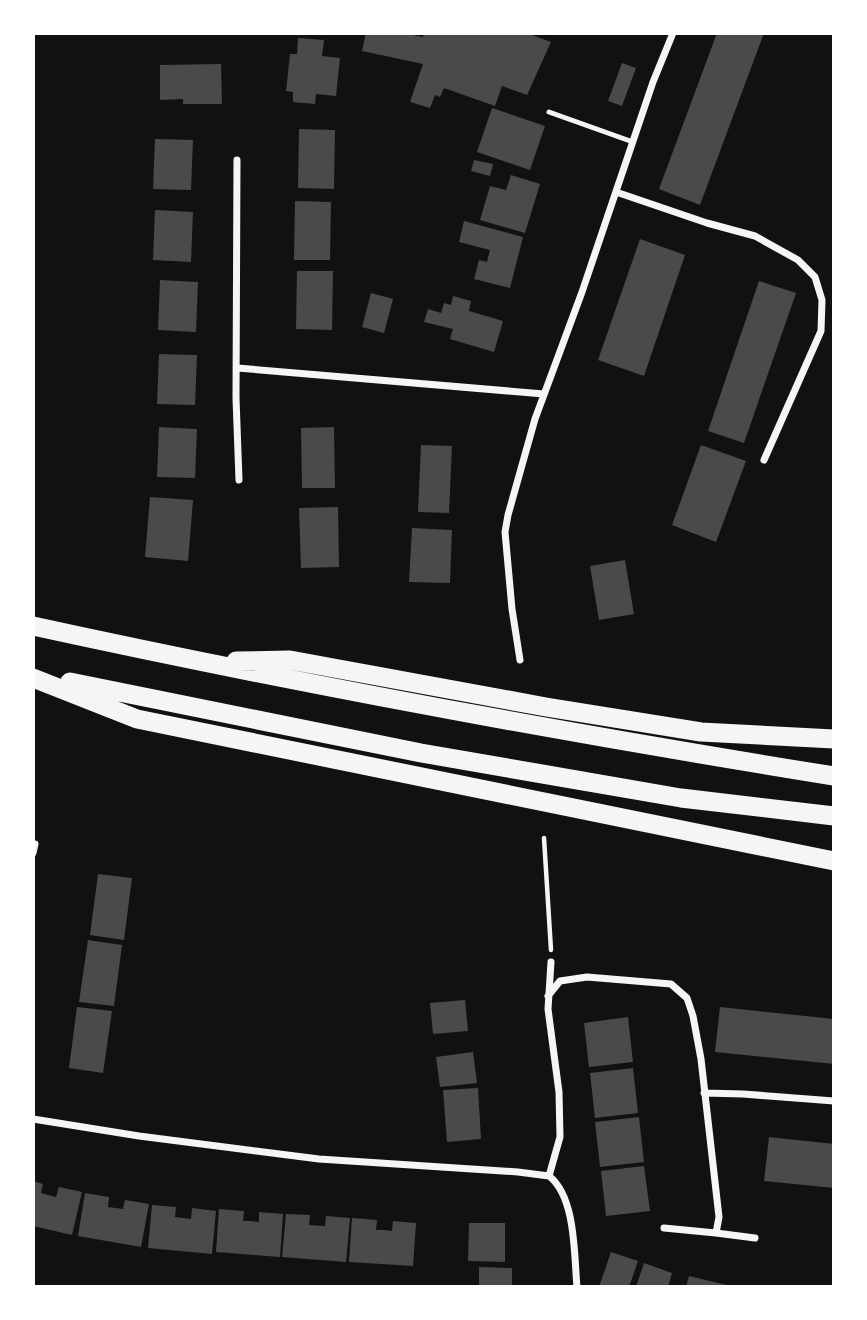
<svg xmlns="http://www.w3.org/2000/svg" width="867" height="1320" viewBox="0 0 867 1320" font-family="'Alegreya Sans',sans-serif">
<rect width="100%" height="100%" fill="#111"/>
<path fill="#4a4a4a" d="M366,33H402L423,37L424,33H526L551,42L527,95L502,86L495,106L444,88L440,97L435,95L430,108L410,102L423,64L362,51Z
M717,33H764L700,205L659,189Z
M298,38L324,40L322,56L340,58L336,96L316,94L315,104L293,102V92L286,91L290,54H297Z
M622,63L636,68L622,106L608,101Z
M221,64L222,104H183V99L160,100V65Z
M492,108L545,126L530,170L477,152Z
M299,129L335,130L334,189L298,188Z
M155,139L193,140L191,190L153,189Z
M474,160L493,164L490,176L471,171Z
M511,175L540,184L525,233L480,220L490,186L506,190Z
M295,201L331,202L330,260H294Z
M155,210L193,212L191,262L153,260Z
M464,221L523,237L510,288L474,279L479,260L487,262L490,250L459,242Z
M640,239L685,255L644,376L598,360Z
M297,271H333L332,330L296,329Z
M160,280L198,282L196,332L158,330Z
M759,281L796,293L744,443L708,431Z
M371,293L393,299L384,333L362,327Z
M453,296L471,301L469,311L503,321L494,352L450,339L453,329L424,322L428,309L441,313L444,303L451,305Z
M159,354L197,355L195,405L157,404Z
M159,427L197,429L195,478L157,477Z
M334,427L335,488H302L301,428Z
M421,445L452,446L449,513L418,512Z
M701,445L746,461L716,542L672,525Z
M150,497L193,500L188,561L145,557Z
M338,507L339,567L301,568L299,508Z
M412,528L452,530L450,583L409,582Z
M625,560L634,614L599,620L590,566Z
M98,874L132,878L124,940L90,935Z
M88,940L122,945L114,1006L79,1002Z
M465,1000L468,1031L433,1034L430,1003Z
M77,1007L112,1011L103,1073L69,1068Z
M720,1007L834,1019V1064L715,1052Z
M628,1017L633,1062L589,1067L584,1023Z
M473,1052L477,1083L440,1087L436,1057Z
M633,1068L638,1113L595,1118L590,1073Z
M478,1088L481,1139L447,1142L443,1090Z
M639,1117L644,1162L600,1167L595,1122Z
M769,1137L834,1144V1188L764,1181Z
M644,1166L650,1211L606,1216L601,1171Z
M33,1181L43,1184L41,1193L56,1197L59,1187L82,1192L72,1235L33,1226Z
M85,1193L109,1197L108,1207L123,1209L125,1200L149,1204L141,1247L78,1236Z
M152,1205L176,1207L175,1217L191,1219L192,1208L216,1211L212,1254L148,1248Z
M219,1209L244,1211L243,1221H251L259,1222V1212L283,1214L280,1257L216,1252Z
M286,1214L310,1215L309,1225L325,1226L326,1216L350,1218L346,1262L282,1257Z
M352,1218L377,1220L376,1230H384L392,1231L393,1221L416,1223L413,1266L349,1262Z
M469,1223H505V1262L468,1261Z
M611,1252L638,1261L629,1287H599Z
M644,1263L672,1273L668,1287H636Z
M479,1267L512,1268V1287H479Z
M689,1276L731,1286V1287H686Z"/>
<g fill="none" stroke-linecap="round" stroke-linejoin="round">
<path stroke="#f5f5f5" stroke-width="4.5" d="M544,838L551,950"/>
<path stroke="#f5f5f5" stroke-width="5" d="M549,112L633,142"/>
<path stroke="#f5f5f5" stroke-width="7" d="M237,160L236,398L239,480
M616,192L707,223L755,236L798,260L815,277L822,300L821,331L764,460
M237,368L544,394
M520,660L512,609L505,532L508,515L535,419L582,292L653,82L673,33
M33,853L35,844
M551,962L548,1009L559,1092L560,1137L549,1176C576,1197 574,1255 577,1287
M548,996L560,981L587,977L671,984L687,998L693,1016L701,1059L719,1217L716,1233L664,1228
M704,1093L743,1094L834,1101
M33,1119L139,1136L319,1159L518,1172L549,1176
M716,1233L755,1238"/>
<path stroke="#f5f5f5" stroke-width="19" d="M33,626C299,684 566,733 834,776
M236,661L290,660L546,707L701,732L834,739
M33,678L137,719L834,861
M70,682L421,753L681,798L834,816"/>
</g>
<rect width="867" height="1320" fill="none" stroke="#ffffff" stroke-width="70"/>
</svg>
